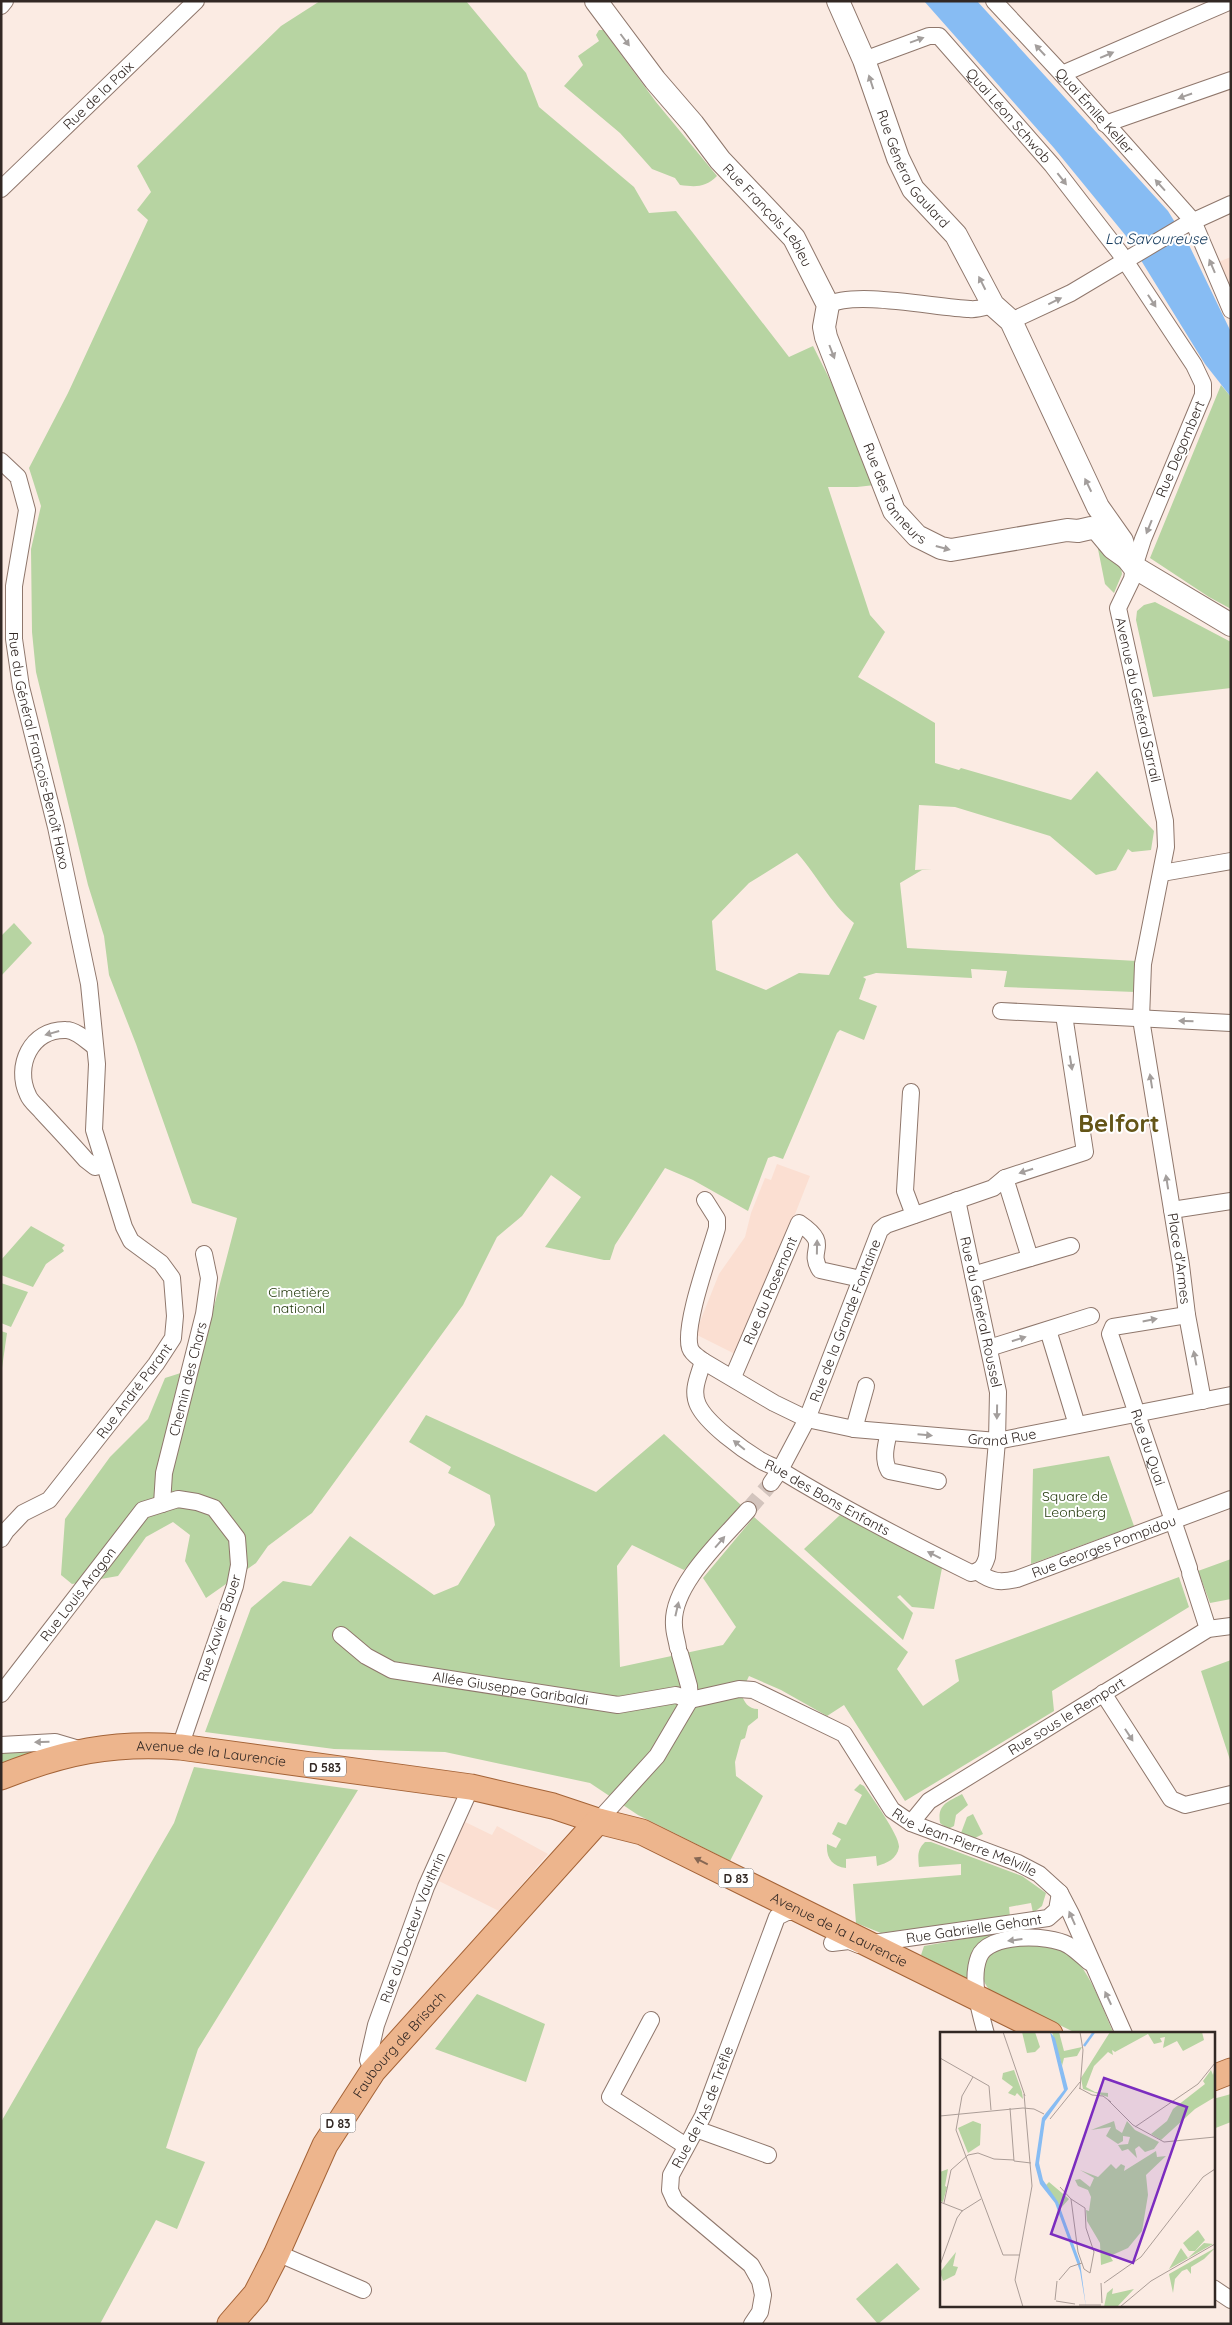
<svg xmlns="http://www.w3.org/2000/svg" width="1232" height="2325" viewBox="0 0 1232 2325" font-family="Quicksand,sans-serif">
<rect width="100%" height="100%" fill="#fbebe3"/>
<path fill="#fbdfd2" d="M1231,257V292L1218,262Z
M777,1164L810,1176L764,1293L737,1355L695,1334L719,1274L745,1237L751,1213L765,1178L771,1180Z
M461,1820L492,1835L497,1826L548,1854L499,1911L435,1879Z"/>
<path fill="#b7d4a2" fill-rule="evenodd" d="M320,1H466L526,73L539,107L634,187L649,213L676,211L789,357L813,346L843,406L875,485L857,487H828L870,615L885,632L858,677L935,723V763L959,770L961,768L1071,800L1097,771L1154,831L1151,850L1132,852L1128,849L1116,870L1096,875L1050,836L955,807L919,805L915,870L932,869L922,870L900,883L907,948L1137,961L1135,992L1004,987L1007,971L971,969L972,978L876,973L863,977L866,979L859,999L877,1006L864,1040L840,1030L837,1033L783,1159L774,1156L768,1158L748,1211L693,1180L665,1168L615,1245L610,1260H604L545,1247L581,1197L551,1175L522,1216L497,1237L463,1305L312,1513L268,1546L256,1563L206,1598L185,1561L190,1535L173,1522L146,1537L118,1576L72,1584L61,1575L65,1519L110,1457L148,1419L165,1378L187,1371L205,1341L237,1218L192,1203L136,1044L109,975L104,936L88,885L36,672L32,632L31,549L41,506L29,468L68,393L148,220L137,210L151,192L137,166L281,26ZM797,853C818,876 829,902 854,923L829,975L799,973L766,990L716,970L712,921L749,883Z
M599,30H603L656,102L717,176C705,188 695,187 680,185L675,178L652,169L620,133L564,86L583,65L578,56L599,41L596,35Z
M1221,385L1231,397V609L1209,597L1150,558Z
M1095,534L1121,567L1122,574L1114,593L1105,584Z
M1155,602L1231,642V688L1153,697L1136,620L1137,611L1144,605Z
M14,923L32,943L1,976V936Z
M31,1226L65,1245L62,1248L64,1251L46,1264L33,1287L1,1275V1260Z
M1,1283L28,1292L11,1327L1,1323Z
M1,1331L7,1333L1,1375Z
M426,1415L596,1492L664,1434L741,1505L684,1570L632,1545L617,1566L620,1667L723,1645L736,1627L703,1578L754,1517L908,1652L897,1669L923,1706L959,1681L955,1660L1179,1577L1189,1607L1052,1691L1054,1711L905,1801L844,1705L827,1716L781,1690L749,1676L741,1693C744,1702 748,1709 758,1709V1718L748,1726L745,1738L741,1740L735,1762L736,1776L763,1796L730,1861L638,1815L590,1783L445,1752L334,1749L205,1732L251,1608L283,1581L311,1586L350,1536L434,1595L458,1585L495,1525L490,1495L448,1473L451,1467L409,1442Z
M1109,1456L1134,1526L1031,1564L1033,1469Z
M840,1515L942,1568L934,1609L912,1607L900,1595L897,1597L913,1613L903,1640L804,1549Z
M1231,1559V1599L1210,1603L1198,1571Z
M1231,1660V1763L1201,1671Z
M1,1750H40L1,1765Z
M194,1767L358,1790L198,2049L166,2148L205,2162L177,2229L156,2220L100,2324H1V2122L174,1823Z
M860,1784L864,1786C871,1796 900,1836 899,1847C897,1859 887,1863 877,1866L876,1856L846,1859V1868C832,1866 826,1858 827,1844L836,1848L841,1839L832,1834L838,1822L846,1825L862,1795L854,1790Z
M962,1794L968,1805L956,1815L954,1826L948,1829L940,1823C937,1804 948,1802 962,1794Z
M973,1814L983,1834L975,1838L961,1833L967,1817Z
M925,1842H931L1022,1876L1046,1893L1042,1906L1033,1913L1031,1903L1009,1907L1010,1917L881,1933L856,1923L853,1884L961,1875V1864L919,1867C918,1856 917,1850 925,1842Z
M1032,1927L1033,1932L996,1937L968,1980L921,1955L924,1946Z
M1022,1944C1032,1944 1044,1943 1054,1945C1086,1954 1101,2006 1114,2034H1078L990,1991C978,1975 982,1969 989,1951Z
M477,1994L545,2024L526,2082L435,2049Z
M1231,2094V2122L1213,2129V2099Z
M897,2263L920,2289L878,2324L856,2299Z"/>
<path fill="#87bcf3" d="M924,1H977L1168,211L1189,245L1231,332V397L1205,364L1126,236L1054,148Z"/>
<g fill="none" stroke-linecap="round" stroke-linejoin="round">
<path stroke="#d3c4bd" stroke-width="16" stroke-dasharray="16 8" stroke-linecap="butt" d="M748,1510L771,1483"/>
<g stroke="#8f776c" stroke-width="18">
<g id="street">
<path id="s1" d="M994,1L1062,74L1193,221L1231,310"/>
<path d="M1,6L5,1"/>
<path id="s2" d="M864,60L929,36H939L1052,165L1120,253L1194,365L1203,384V395L1143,539L1134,567L1132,579L1118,608L1165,821L1166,847L1143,964L1141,1019L1181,1265L1187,1315L1203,1401"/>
<path d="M1062,74L1231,1"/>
<path d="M1105,124L1231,80"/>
<path id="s3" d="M1,189L196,1"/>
<path d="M828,305C855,290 937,308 970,309C977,310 985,307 993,305"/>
<path d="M1011,321L1071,293L1185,225L1231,204"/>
<path id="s4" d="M1,461L18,477L27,510L14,586V639L21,687L56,827L89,984L97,1064L94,1130L124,1227L131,1241L161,1263L172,1278L175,1316L173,1338L156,1364L49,1500L23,1513L6,1531L1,1539"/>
<path d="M1162,873L1231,861"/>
<path d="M1001,1011L1231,1023"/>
<path d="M95,1047C87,1041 76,1030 66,1030C31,1029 14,1066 28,1095C30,1101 38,1107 42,1112C57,1128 72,1144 86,1160L95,1167L104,1165"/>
<path d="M911,1092L905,1191L914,1215"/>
<path d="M1005,1178L1030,1258"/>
<path id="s5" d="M705,1200L717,1219V1228C710,1253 683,1326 690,1348C692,1354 698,1357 703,1361L774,1403L807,1419L854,1429L997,1441L1231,1395"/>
<path d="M1172,1210L1231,1201"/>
<path d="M973,1275L1071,1246"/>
<path id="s6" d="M1187,1315L1113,1327L1110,1334L1189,1568"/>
<path d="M1048,1330L1077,1425"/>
<path d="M989,1348L1091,1316"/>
<path id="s7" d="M703,1361C699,1376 691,1390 698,1405C707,1424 742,1449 760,1460C766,1464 774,1466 780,1470C842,1508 906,1541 971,1573C981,1571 984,1567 987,1557L997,1441L998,1392L957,1200"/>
<path id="s8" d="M733,1377L799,1223C833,1246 806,1248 820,1270L861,1279"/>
<path d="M854,1429L866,1386"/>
<path d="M889,1432C886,1445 882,1459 889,1471L938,1481"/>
<path id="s9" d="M771,1483L780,1470L807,1419L880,1230L886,1225L993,1188L1005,1178L1085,1152L1064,1015"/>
<path id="s10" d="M162,1504L164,1473L204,1314L209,1278L204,1254"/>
<path id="s11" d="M978,1572C992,1582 1000,1583 1017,1579L1231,1499"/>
<path d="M1190,1573L1208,1629"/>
<path id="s12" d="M341,1635L366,1656L392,1670L618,1705L676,1695L690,1700"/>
<path d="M678,1648C677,1640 674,1633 674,1625C671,1585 723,1539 748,1510"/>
<path d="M1103,1693L1171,1799L1185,1805L1231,1794"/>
<path id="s13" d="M1,1694L143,1510L178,1499L197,1502L214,1508L237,1538L239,1565L235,1586L180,1747"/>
<path id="s14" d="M690,1700L739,1689L753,1690L844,1734L892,1810L911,1823L1018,1863L1039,1874L1060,1893L1071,1914L1124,2034"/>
<path d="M1,1745L55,1742L82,1750"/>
<path d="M598,1821L657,1756L690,1700L689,1686L680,1654"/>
<path id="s15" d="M911,1823L929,1801L1208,1629L1231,1626"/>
<path id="s16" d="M832,1943L849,1941L859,1945L1048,1918L1057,1910L1060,1893"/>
<path d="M651,2020L610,2097L686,2146"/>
<path d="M986,2034C980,2012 970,1980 979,1957C988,1933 1048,1934 1068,1945C1075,1949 1082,1956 1089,1962"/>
<path id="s17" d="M373,2071L368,2060L376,2025L426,1887L471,1787"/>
<path d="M696,2129L768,2155"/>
<path d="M277,2253L363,2290"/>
<path d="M1213,2288L1231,2300"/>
<path id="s18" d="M752,2324L760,2312L763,2295L760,2281L751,2265L675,2201L670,2190L671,2175L703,2116L777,1917L787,1912H801"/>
</g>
</g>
<g stroke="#8f776c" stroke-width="24">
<g id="secondary">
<path id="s19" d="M596,1L655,80L693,124L720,160L794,238L828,305L824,327L826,337L894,511L917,536L941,548L951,550L1067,530L1078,531L1091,528L1098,530L1113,548L1127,558"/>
<path id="s20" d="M838,1L864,60L898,158L913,189L956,235L993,305L1011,321L1098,507L1122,541L1127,558L1134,567L1231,625"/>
</g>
</g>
<g stroke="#a46337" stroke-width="27">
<g id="primary">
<path id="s21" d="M1,1777C64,1752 112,1742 180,1747L471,1787L553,1806L598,1821L642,1832L1050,2034"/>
<path d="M1213,2078L1231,2071"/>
<path id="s22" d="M230,2324L256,2294L276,2255L325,2145L373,2071L598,1821"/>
</g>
</g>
<use href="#street" stroke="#fff" stroke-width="16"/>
<use href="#secondary" stroke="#fff" stroke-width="22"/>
<use href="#primary" stroke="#edb58d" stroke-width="25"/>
</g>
<defs><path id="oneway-solid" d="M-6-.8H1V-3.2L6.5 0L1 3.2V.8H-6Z" transform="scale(1.25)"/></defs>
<g fill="#a39e9c">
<use href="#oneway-solid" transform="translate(625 40) rotate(53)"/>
<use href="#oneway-solid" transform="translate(917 40) rotate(-20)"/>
<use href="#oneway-solid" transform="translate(1040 50) rotate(-133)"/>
<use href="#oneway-solid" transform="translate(1107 55) rotate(-23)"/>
<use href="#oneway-solid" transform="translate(871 82) rotate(-108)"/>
<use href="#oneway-solid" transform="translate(1185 96) rotate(161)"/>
<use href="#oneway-solid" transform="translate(1062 179) rotate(52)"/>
<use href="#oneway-solid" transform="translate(1160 185) rotate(-132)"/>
<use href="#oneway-solid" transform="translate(1212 266) rotate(-113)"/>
<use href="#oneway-solid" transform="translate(982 283) rotate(-117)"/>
<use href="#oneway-solid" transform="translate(1055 301) rotate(-26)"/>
<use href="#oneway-solid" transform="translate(1152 301) rotate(57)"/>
<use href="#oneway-solid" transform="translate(832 352) rotate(69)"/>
<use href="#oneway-solid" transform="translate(1088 485) rotate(-116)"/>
<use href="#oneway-solid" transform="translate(1149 527) rotate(112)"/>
<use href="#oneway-solid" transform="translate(943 548) rotate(15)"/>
<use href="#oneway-solid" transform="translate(1186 1021) rotate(-178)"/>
<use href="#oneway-solid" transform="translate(52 1033) rotate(164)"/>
<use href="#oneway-solid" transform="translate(1071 1063) rotate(81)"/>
<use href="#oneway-solid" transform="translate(1151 1081) rotate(-99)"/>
<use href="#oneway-solid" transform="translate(1026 1171) rotate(162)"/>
<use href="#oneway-solid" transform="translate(1167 1182) rotate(-99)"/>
<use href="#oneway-solid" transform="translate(817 1247) rotate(-89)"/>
<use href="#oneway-solid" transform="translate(1150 1320) rotate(-11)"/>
<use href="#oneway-solid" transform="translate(1019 1339) rotate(-17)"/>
<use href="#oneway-solid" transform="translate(1195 1358) rotate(-101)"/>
<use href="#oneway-solid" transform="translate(997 1412) rotate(91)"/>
<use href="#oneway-solid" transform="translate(925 1435) rotate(5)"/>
<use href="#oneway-solid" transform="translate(739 1445) rotate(-141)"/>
<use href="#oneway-solid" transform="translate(720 1542) rotate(-49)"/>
<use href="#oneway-solid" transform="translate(934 1555) rotate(-153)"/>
<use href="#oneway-solid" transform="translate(677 1609) rotate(-77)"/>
<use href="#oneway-solid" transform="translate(1129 1735) rotate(57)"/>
<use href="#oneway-solid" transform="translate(42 1742) rotate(179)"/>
<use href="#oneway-solid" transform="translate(1072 1918) rotate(-114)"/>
<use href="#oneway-solid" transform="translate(1015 1940) rotate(173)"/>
<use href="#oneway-solid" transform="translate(1108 1998) rotate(-115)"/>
</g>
<use fill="#866753" href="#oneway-solid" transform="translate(701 1861) rotate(-154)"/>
<g text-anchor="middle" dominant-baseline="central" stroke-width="4" stroke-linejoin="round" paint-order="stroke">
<g fill="#fff" stroke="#706866" stroke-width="1">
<rect x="304" y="1757.5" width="42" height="19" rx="4"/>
<rect x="718.5" y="1868.5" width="35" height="19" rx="4"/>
<rect x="320.5" y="2113.5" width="35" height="19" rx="4"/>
</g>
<g font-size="12" font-weight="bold" fill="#322824">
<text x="325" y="1767">D 583</text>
<text x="736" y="1878">D 83</text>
<text x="338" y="2123">D 83</text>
</g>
<g font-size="14" fill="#322824" stroke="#fff">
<text stroke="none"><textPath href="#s3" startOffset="135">Rue de la Paix</textPath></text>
<text stroke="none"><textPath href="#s1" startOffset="149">Quai Émile Keller</textPath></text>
<text stroke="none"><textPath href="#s2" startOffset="185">Quai Léon Schwob</textPath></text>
<text stroke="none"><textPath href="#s20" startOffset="185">Rue Général Gaulard</textPath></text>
<text stroke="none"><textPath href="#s19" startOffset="275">Rue François Lebleu</textPath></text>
<text transform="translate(1180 449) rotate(-67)">Rue Degombert</text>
<text stroke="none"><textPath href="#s19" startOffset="589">Rue des Tanneurs</textPath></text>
<text stroke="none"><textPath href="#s2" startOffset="852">Avenue du Général Sarrail</textPath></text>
<text stroke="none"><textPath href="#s4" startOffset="302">Rue du Général François-Benoît Haxo</textPath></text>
<text stroke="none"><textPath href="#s2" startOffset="1419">Place d'Armes</textPath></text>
<text stroke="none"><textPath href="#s8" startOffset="94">Rue du Rosemont</textPath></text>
<text transform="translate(981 1312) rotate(78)">Rue du Général Roussel</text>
<text stroke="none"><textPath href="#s9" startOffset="179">Rue de la Grande Fontaine</textPath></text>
<text stroke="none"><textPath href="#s10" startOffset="128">Chemin des Chars</textPath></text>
<text transform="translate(134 1391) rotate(-53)">Rue André Parant</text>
<text stroke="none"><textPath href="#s5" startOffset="490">Grand Rue</textPath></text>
<text stroke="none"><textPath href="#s6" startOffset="202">Rue du Quai</textPath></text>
<text stroke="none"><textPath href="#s7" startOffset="206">Rue des Bons Enfants</textPath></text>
<text stroke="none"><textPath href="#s11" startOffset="134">Rue Georges Pompidou</textPath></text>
<text stroke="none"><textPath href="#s13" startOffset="126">Rue Louis Aragon</textPath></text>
<text transform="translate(219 1628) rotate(-72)">Rue Xavier Bauer</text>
<text stroke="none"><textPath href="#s12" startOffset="182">Allée Giuseppe Garibaldi</textPath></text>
<text stroke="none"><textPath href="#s15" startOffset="190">Rue sous le Rempart</textPath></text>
<text stroke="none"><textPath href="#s21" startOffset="215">Avenue de la Laurencie</textPath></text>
<text stroke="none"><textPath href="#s14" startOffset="335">Rue Jean-Pierre Melville</textPath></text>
<text stroke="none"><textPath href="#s17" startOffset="152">Rue du Docteur Vauthrin</textPath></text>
<text stroke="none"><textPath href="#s21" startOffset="874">Avenue de la Laurencie</textPath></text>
<text stroke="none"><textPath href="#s16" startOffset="144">Rue Gabrielle Gehant</textPath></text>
<text stroke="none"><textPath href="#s22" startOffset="329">Faubourg de Brisach</textPath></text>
<text stroke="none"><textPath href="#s18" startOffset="266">Rue de l'As de Trèfle</textPath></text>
</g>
<g font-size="14" fill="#233a0c" stroke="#fff">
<text x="299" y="1292">Cimetière<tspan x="299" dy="16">national</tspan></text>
<text x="1075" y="1496">Square de<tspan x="1075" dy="16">Leonberg</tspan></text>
</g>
<g font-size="15" font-style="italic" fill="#12385b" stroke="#fff">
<text x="1156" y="238">La Savoureuse</text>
</g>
<g font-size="24" font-weight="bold" fill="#645518" stroke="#fff">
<text x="1119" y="1123">Belfort</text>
</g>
</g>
<g transform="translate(940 2032)">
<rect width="275" height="275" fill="#fbebe3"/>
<path d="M82,0H95L100,15L95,20L87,21ZM112,0H119L124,19L142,15L137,24L124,26L122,34ZM170,0H262L264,8L243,19L237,9L223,16L225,5L220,6L222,10L214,12L208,2L175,20L172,18L173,23L168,20L154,34L146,55L155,60L168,61V65L143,57L141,46ZM275,33V65L255,77L221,108L211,102L227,89L233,77L265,52L263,49L271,38L273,43ZM74,38L82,60L83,67L77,61L75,64L68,61L73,55L62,47L63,41ZM33,89L41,92L40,113L28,121L18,96ZM174,89L176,97L182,101L187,89L195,98L219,110L214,117L205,120L199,114L195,117L197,126L188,117L182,119L178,113L188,112L190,105L183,104V109L178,112L166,104L171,95L151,98ZM216,119L217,125L226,124L206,143L208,163L202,199L188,216L170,224L173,229L161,233L160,211L147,189L146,178L149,179L151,165L148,158L138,154L135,148L140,147L150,155L154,146L140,138L158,145L171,132L176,137L181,132L185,134L184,139ZM8,137L5,154L7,155L3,170L0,169V140ZM109,150L129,167L120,177L106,153ZM258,198L265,208L255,219H249L243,211ZM264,211L273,212L229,237L241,216L248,226ZM275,216L264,227L251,235V242L247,237L242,239L235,247L233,261L229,242ZM16,220L13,234L18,235L15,243L3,249L0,240ZM173,256L172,262L194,257L177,275H164L167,261Z" fill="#b7d4a2"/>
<path d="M110,0L115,6L128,57L105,89L99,131L103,148L118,170L140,230L146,275L140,239L115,171L100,152L95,133L102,86L124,58Z" fill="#87bcf3"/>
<path fill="none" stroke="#87bcf3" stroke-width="2.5" d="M144,14L154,0"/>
<path fill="none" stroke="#ab9d97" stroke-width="1" d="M63,0L85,64M140,0L143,18L140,57M0,26L49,54L51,78M33,45L22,64L16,98L63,223H80M139,56L152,63L163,64L171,70M168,68L193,93L224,110L275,105M70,76L74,129L91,131M0,84L83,76L94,77L104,82M110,87L140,50M195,95L258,52L275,31M120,155L131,167L138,220L144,237L150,241M131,167L145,176L146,196L154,220L150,241M0,170L23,179M4,171L11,138L28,123L38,121L54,127L74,128M0,233L17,186L22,179L41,167M119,248L130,235L142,231M161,251L162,271M164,251L201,225L263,145L275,137M115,268L117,249M116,269L135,272M139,273H161M83,275L75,248L92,154L84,62M180,275L211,249L275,212"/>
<path fill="#7b2cbf" fill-opacity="0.15" stroke="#7b2cbf" stroke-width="2.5" d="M164,46L247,75L193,231L111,202Z"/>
<rect width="275" height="275" fill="none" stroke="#322824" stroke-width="2.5"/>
</g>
<rect width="1232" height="2325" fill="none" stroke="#322824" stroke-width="5"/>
</svg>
